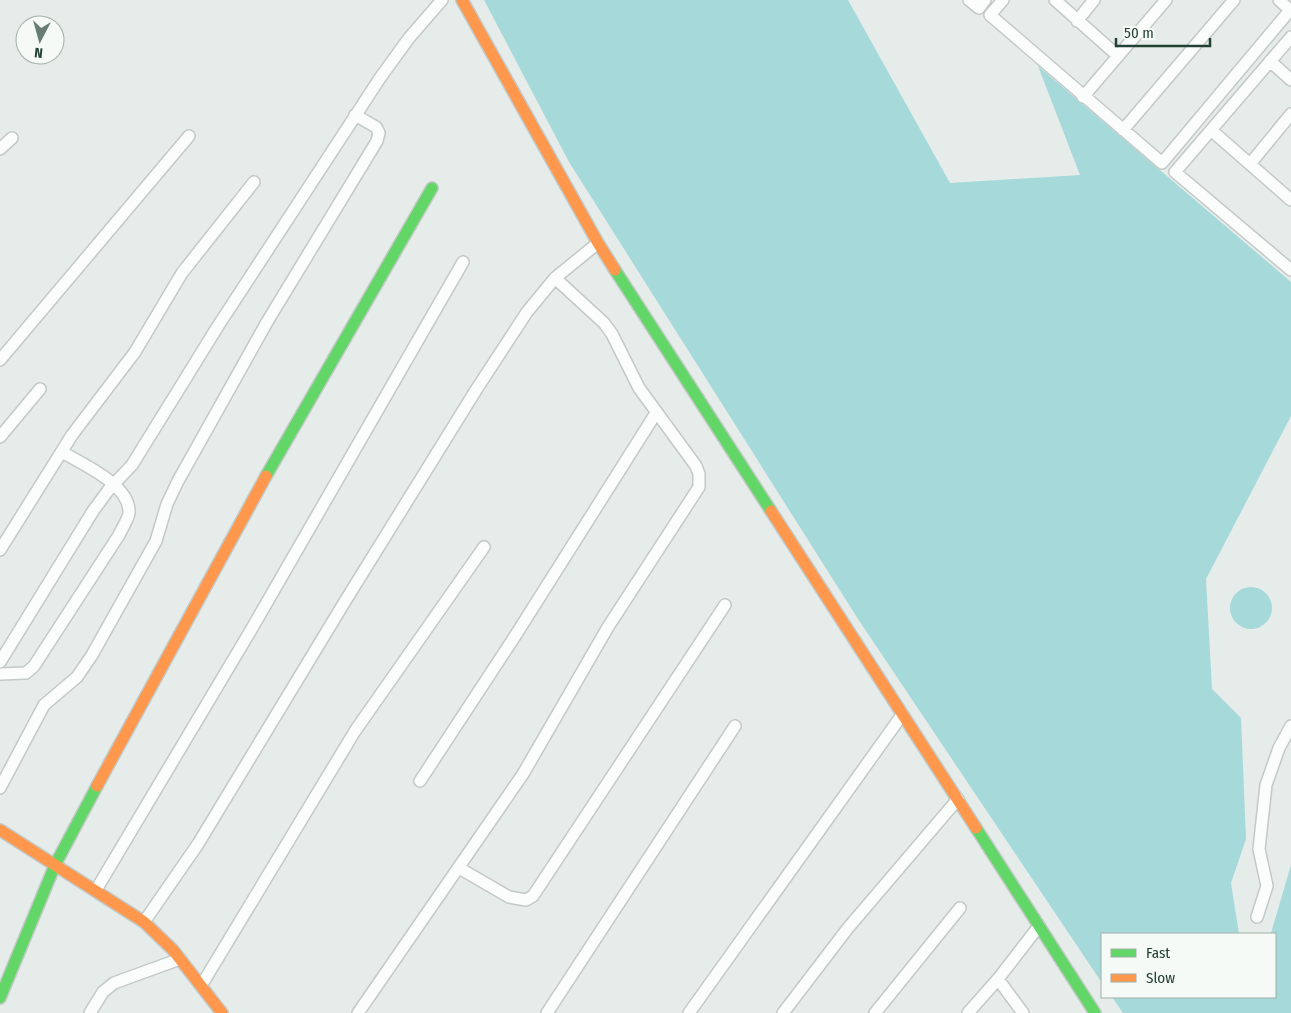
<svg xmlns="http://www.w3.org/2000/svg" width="1291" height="1013" viewBox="0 0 1291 1013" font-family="'Fira Sans Condensed',sans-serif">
<rect width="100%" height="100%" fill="#e6ece9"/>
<path fill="#a6d9da" d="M484,0H848L950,183L1080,175L1038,66L1291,282V416L1206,579L1212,689L1241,718L1246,839L1231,883L1239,934H1102V983L858,619L569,162Z
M1230 608a21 21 0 1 1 42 0a21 21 0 1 1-42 0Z
M1291,865V1013H1123L1112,997H1275V934H1254L1271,933Z"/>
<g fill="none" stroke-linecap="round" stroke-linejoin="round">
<g stroke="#c3c9c6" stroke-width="14">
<path id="street" d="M969,0L979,8L985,0
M1003,0L990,15L1162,163L1291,9
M1055,0L1118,56
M1279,0L1290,10
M1077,21L1094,0
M1291,37L1175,172L1291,270
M1270,61L1291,80
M1083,97L1166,0
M1123,130L1234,0
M1211,130L1291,200
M0,149L12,138
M1250,164L1291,114
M0,360L189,136
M0,437L40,389
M0,550L72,435L135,352L182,273L254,182
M0,662L93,511L110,488L132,465L218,326L380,78L409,38L442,0
M0,674L26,673L34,666L119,535C122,528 128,520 129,513C131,485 82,464 62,452
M420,781L517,633L656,413
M0,788L44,705L77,677L92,655L156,541L167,504L178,481L267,322L377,141L379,133L376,127L355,115
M459,868L509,897L526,900L533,896L725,605
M96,890L251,630L463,262
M1257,917L1267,886L1259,849L1266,785L1279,748L1291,726
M144,922L198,844L344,603L476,390L527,312L555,278L598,243
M998,979L1023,1013
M201,986L355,731L484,547
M90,1013L103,992L114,983L180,959
M358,1013L523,774L608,627L699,487V474L696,466L639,388L612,334L604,323L555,278
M547,1013L735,726
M689,1013L902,715
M783,1013L848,928L958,799
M875,1013L960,908
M968,1013L998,979L1039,926"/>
</g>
<g stroke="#c2c9c6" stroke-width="14">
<path id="fast" d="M615,270L771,511
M266,476L432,188
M976,828L1095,1013
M0,998L55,865L97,786"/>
</g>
<g stroke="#c2c9c6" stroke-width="14">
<path id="slow" d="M462,0L598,243L615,270
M771,511L976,828
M97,786L266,476
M0,830L144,922L173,950L222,1013"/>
</g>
<use href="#street" stroke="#fbfcfc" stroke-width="11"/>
<use href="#fast" stroke="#63d668" stroke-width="11"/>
<use href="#slow" stroke="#ff974d" stroke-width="11"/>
</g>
<rect x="1101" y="933" width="175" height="65" fill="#f5faf7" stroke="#a1b0a9"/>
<rect x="1111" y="949" width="25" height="8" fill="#63d668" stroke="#a1b0a9"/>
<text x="1146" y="958" font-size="15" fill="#234034">Fast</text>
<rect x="1111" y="974" width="25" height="8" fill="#ff974d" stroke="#a1b0a9"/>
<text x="1146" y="983" font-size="15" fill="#234034">Slow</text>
<g transform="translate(40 40) rotate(186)"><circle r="24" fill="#f5faf7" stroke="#a1b0a9"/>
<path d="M0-4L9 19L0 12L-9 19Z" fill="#677c73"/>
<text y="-8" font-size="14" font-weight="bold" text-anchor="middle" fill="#234034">N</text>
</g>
<path d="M1116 38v8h94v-8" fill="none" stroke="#234034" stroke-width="2.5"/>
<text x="1124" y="38" font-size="15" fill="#234034" stroke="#f5faf7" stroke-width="4" paint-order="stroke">50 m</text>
</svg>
